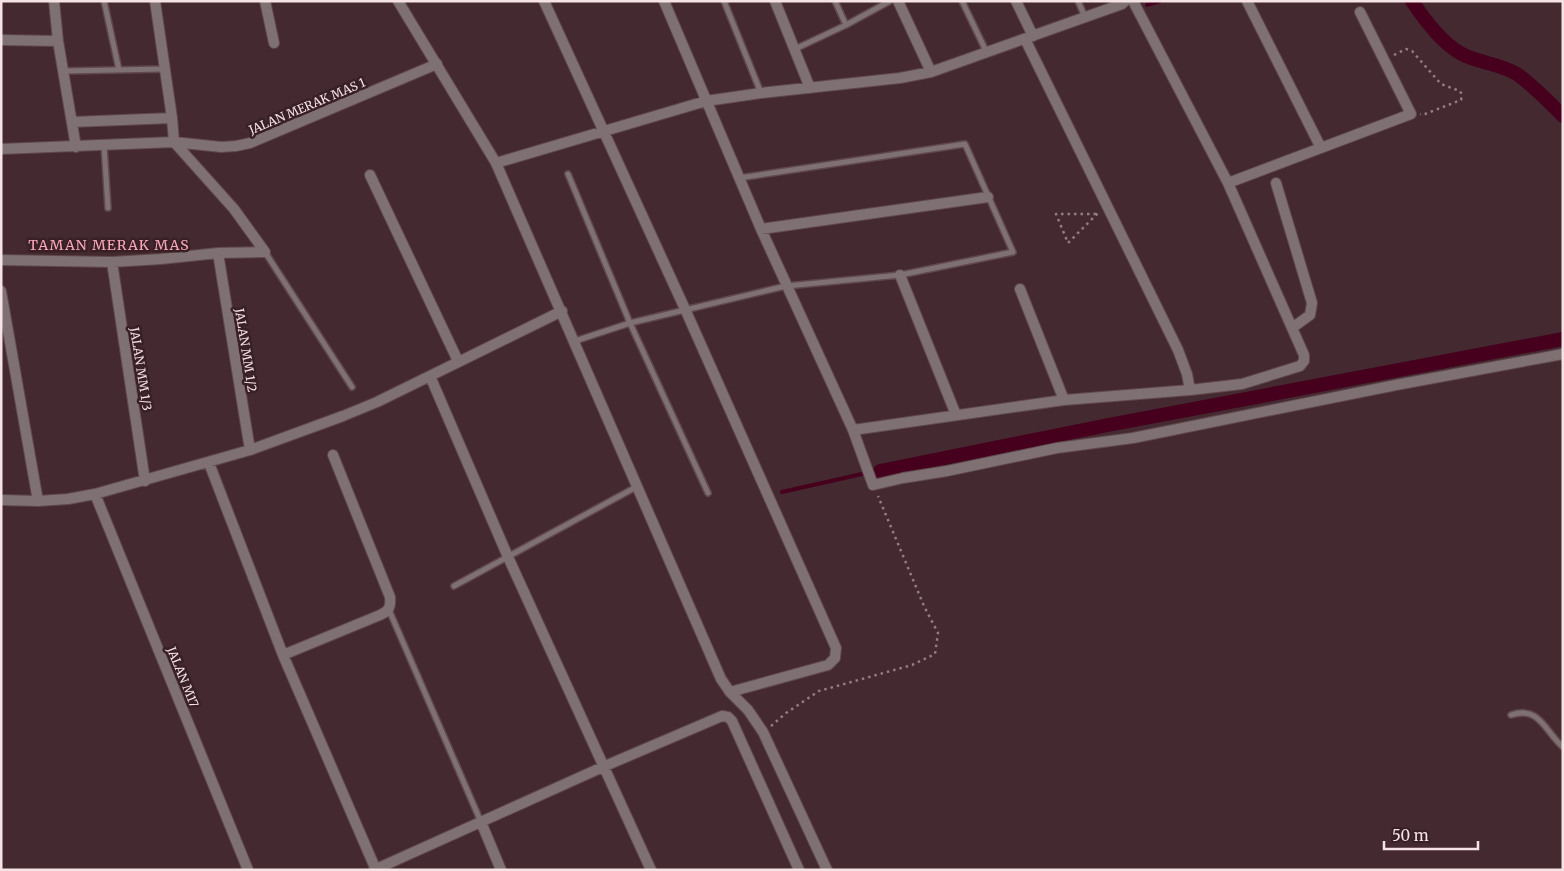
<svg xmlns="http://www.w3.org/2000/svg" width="1564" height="871" viewBox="0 0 1564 871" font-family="Merriweather,serif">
<rect width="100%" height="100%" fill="#442a30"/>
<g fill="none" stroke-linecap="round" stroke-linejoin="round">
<path stroke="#46001d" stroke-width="4" d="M1147,5L1160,1
M782,492L862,474"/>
<path stroke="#46001d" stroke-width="14" d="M1412,1C1424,19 1445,47 1466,56C1482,63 1500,64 1517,74C1534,86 1548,101 1563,116
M880,471L1108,425L1563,339"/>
<g stroke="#60484d" stroke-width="8">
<path id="service" d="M104,1L119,70
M724,1L761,93
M835,1L846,25
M962,1L987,53
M1078,1L1085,17
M795,49L846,25L890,1
M63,71L164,69
M104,145L108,208
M568,174L630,323L708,493
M265,252L352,387
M575,341L630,323L786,286L900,275L1013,252L965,144L739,178
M454,586L638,486
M389,610L481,822
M1511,715C1540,705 1545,732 1563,747"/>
</g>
<g stroke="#60484d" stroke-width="12">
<path id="minor" d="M54,1L58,41L76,147
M155,1L172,118L174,142L234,209L265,252
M265,1L274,43
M544,1L685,309L836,648L835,658L828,665L730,692
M664,1L761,229L853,430L873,485L903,478L947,471L1057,448L1133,438L1396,385L1563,354
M775,1L810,88
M898,1L931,72
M1016,1L1033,36
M1133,1L1228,183L1304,355V361L1300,366L1242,384L1190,390
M1247,1L1321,148
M1025,39L1178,350L1187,374L1190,390L1064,400
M1,40L58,41
M72,122L172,118
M1,149L174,142L221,147L236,146L250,143L437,64
M496,163L706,101L761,93L900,78L931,72L1122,4L1125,1
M370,175L458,361
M1228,183L1411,114L1360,12
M1276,183L1312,303L1310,315L1292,328
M761,229L988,197
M218,253L250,450
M1,260L112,262L161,259L218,253L265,252
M112,262L145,481
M900,275L956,415
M1,291L38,501
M430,376L508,557L651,870
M853,430L1064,400L1020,289
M209,463L283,655L380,615C389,611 391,607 390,597L333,455
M95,494L248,870
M1,500L38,501L68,499L95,494L250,450L343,416L377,402L562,311
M283,655L376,870
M481,822L501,870
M374,870L605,766L722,716L728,717L732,721L799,870"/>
</g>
<g stroke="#60484d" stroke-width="12">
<path id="tertiary" d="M398,1L496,163L721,679L730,692L748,710L763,732L827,870"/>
</g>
<path stroke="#947d82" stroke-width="2.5" stroke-dasharray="2.5 4" stroke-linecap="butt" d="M1394,55L1406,49L1412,51L1441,84L1460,91L1462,95L1461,100L1425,114H1420
M1096,214H1056L1068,243L1098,213
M771,726L786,713L819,691L912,665L935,654L938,633L924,606L878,496"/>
<use href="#service" stroke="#7e7073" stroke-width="5"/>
<use href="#minor" stroke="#7e7073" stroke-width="10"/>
<use href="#tertiary" stroke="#7e7073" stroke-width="10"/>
</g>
<g text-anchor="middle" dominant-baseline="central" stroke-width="5" stroke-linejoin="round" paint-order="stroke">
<g font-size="12" fill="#f5e3e6" stroke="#392027">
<text transform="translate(307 106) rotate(-23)">JALAN MERAK MAS 1</text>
<text transform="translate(246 350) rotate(81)">JALAN MM 1/2</text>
<text transform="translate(141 369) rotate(81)">JALAN MM 1/3</text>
<text transform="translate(183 677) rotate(68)">JALAN M17</text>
</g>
<g font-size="14" letter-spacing="1" fill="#faa7ba" stroke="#392027">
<text x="109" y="245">TAMAN MERAK MAS</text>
</g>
</g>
<rect width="1564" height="871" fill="none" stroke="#f5e3e6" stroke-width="5"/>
<path d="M1384 841v8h94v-8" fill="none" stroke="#f5e3e6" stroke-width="2.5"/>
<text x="1392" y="841" font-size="15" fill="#f5e3e6" stroke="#392027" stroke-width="4" paint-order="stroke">50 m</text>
</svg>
